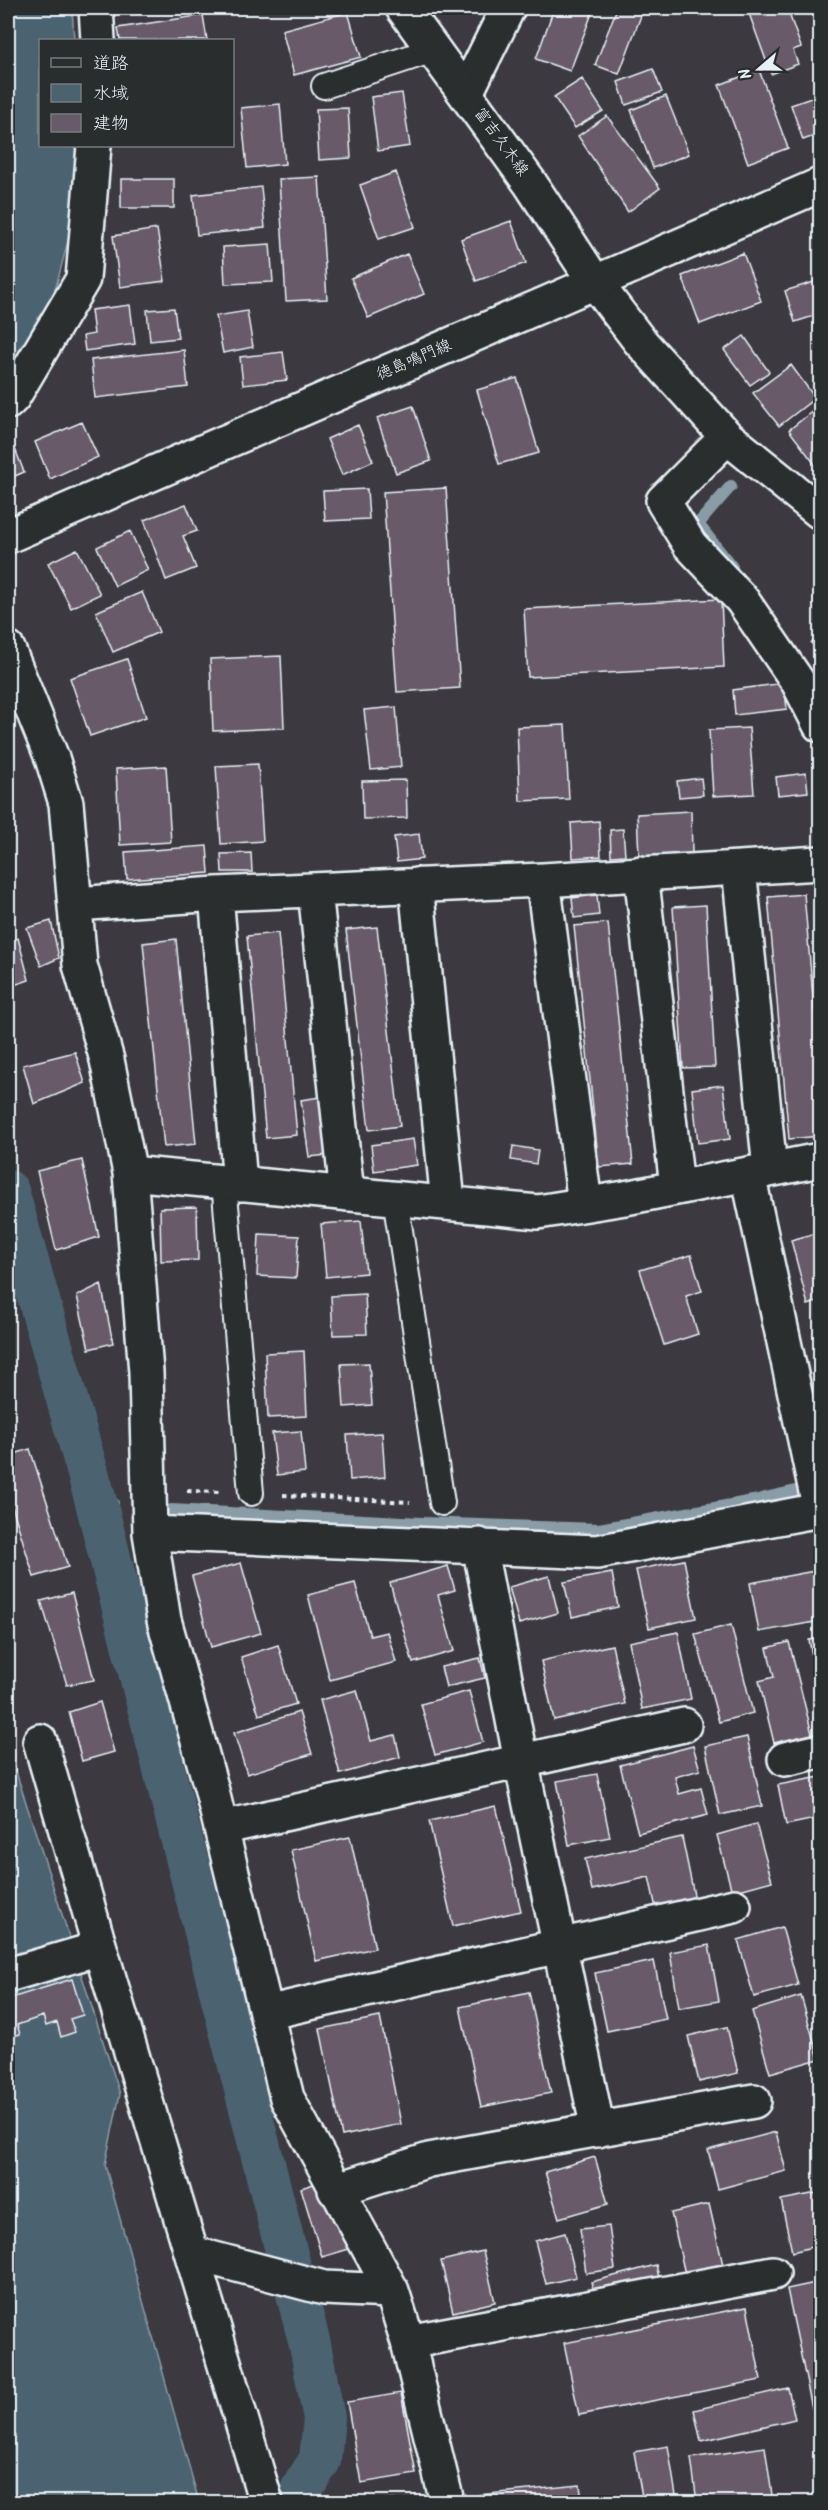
<svg xmlns="http://www.w3.org/2000/svg" width="828" height="2510" viewBox="0 0 828 2510" font-family="Kalam,'Klee One',sans-serif">
<rect width="100%" height="100%" fill="#3c3a40"/>
<filter id="ink" filterUnits="userSpaceOnUse"><feTurbulence type="fractalNoise" baseFrequency=".0167" numOctaves="2"/><feDisplacementMap in="SourceGraphic" scale="12" xChannelSelector="R" yChannelSelector="G"/><feConvolveMatrix kernelMatrix="1 2 1 2 8 2 1 2 1" color-interpolation-filters="sRGB"/></filter>
<g filter="url(#ink)">
<path fill="#4b636f" stroke="#8a9ca6" stroke-width="1.5" d="M8,8H72L74,40H40V146H76L73,222L47,321L8,372Z
M8,1747L120,2094L105,2165L199,2502H8Z"/>
<g fill="none" stroke-linecap="round" stroke-linejoin="round">
<path stroke="#8a9ca6" stroke-width="12" d="M731,486L698,524L732,567
M95,1498L113,1503
M171,1510L422,1523L599,1529L753,1501L813,1487"/>
<path stroke="#4b636f" stroke-width="42" d="M8,1191L95,1498L310,2345L324,2418L320,2460L302,2488"/>
</g>
<path fill="#675a69" stroke="#e8f1f8" stroke-width="1.5" d="M554,8H594L570,71L536,59Z
M617,8H627L642,13L619,74L595,65Z
M747,8H787L801,47L793,50L798,64L771,74Z
M348,12L361,57L294,75L282,30Z
M203,15L207,40H120L118,28Z
M653,69L662,92L626,105L618,82Z
M759,70L788,148L748,163L719,85Z
M582,79L603,111L575,128L554,97Z
M402,93L410,146L378,151L371,97Z
M666,96L689,154L653,168L631,110Z
M817,96L820,108V134L803,140L791,105Z
M280,104L285,164L247,168L241,108Z
M348,108L351,158L319,160L316,109Z
M607,116L660,188L628,212L578,136Z
M396,172L415,227L379,239L360,185Z
M319,177L327,299L286,301L279,179Z
M121,179H174V208H121Z
M261,187L265,228L197,235L193,195Z
M511,221L526,263L476,281L461,239Z
M157,229L165,281L120,287L113,236Z
M270,244L273,282L225,284L223,247Z
M743,253L761,301L700,324L682,276Z
M407,254L424,294L368,318L351,278Z
M820,280V314L795,322L785,291Z
M130,305L135,344L85,351L83,336L94,334L91,310Z
M174,308L178,338L150,341L147,310Z
M247,311L253,347L223,353L216,316Z
M744,336L769,372L750,385L724,350Z
M184,350L188,387L95,398L91,360Z
M283,352L287,380L243,385L240,357Z
M791,365L815,398L779,426L753,393Z
M517,378L539,453L499,464L477,390Z
M413,406L431,461L396,473L377,418Z
M814,410L820,418V471L789,430Z
M82,422L98,457L50,479L35,442Z
M358,425L373,461L342,475L327,439Z
M12,441L24,472L8,479V443Z
M446,488L460,688L397,692L383,492Z
M367,489L369,519L325,521L323,491Z
M186,504L197,531L183,536L196,568L166,580L144,520Z
M130,531L148,570L115,586L97,547Z
M77,549L100,594L71,608L48,563Z
M142,592L159,632L113,652L96,612Z
M721,599L724,667L528,677L524,609Z
M820,632V652L811,643Z
M281,656L284,728L213,731L210,659Z
M127,659L146,717L90,736L70,678Z
M784,683L787,709L735,715L733,690Z
M396,707L401,767L371,770L364,710Z
M565,725L569,799L520,801L517,727Z
M749,728L754,794L713,796L709,730Z
M258,764L263,841L221,844L216,766Z
M166,766L171,842L120,845L116,769Z
M806,773L808,792L778,795L776,777Z
M701,778L703,795L679,797L677,781Z
M406,780L407,818L363,819L362,781Z
M691,811L692,854L639,856L637,814Z
M599,821L601,856L573,858L571,823Z
M623,829L625,855L611,856L610,830Z
M419,834L422,859L397,862L394,837Z
M207,846L209,873L127,879L125,852Z
M251,853L252,872H222L221,854Z
M804,894L820,1076V1136L789,1139L768,897Z
M597,895L599,915L574,918L572,898Z
M706,905L715,1067L683,1068L673,907Z
M51,921L59,958L41,966L27,928Z
M608,923L633,1164L599,1167L574,926Z
M377,927L400,1126L369,1130L346,930Z
M278,933L297,1135L266,1138L247,936Z
M18,938L29,980L8,987V942Z
M176,939L196,1144L164,1147L143,943Z
M75,1052L85,1083L34,1104L23,1065Z
M723,1085L730,1139L698,1143L692,1089Z
M320,1097L328,1155L309,1157L301,1100Z
M413,1139L417,1165L374,1171L371,1145Z
M513,1146L538,1150L536,1164L511,1160Z
M82,1160L99,1237L56,1250L37,1171Z
M197,1207L198,1260L161,1261L160,1208Z
M361,1221L366,1273L326,1277L321,1224Z
M820,1232V1301L808,1305L791,1240Z
M259,1234L299,1236L296,1278L257,1276Z
M691,1255L702,1291L686,1296L698,1334L664,1345L640,1270Z
M101,1284L113,1343L89,1349L77,1296Z
M365,1294L367,1334L333,1335L331,1296Z
M304,1351L307,1416L268,1418L265,1353Z
M369,1363L372,1405L344,1407L341,1364Z
M301,1431L305,1472L277,1475L272,1433Z
M382,1433L385,1477L350,1480L347,1435Z
M30,1449L68,1567L34,1577L11,1503L8,1504V1456Z
M684,1560L696,1618L649,1628L636,1570Z
M241,1563L261,1633L211,1647L192,1576Z
M448,1566L455,1590L438,1595L454,1651L413,1663L390,1583Z
M820,1570V1621L759,1632L750,1583Z
M612,1573L618,1607L572,1617L564,1582Z
M549,1576L558,1613L519,1624L509,1587Z
M355,1583L370,1636L387,1632L396,1662L330,1680L308,1595Z
M72,1593L94,1680L67,1685L41,1601Z
M731,1625L753,1713L719,1722L695,1634Z
M678,1632L691,1699L642,1709L629,1642Z
M820,1638V1696L809,1640Z
M789,1642L812,1734L774,1743L759,1681L774,1677L767,1648Z
M278,1645L296,1704L259,1715L241,1657Z
M612,1645L625,1704L554,1720L541,1661Z
M480,1658L485,1678L446,1687L441,1667Z
M357,1690L371,1741L395,1735L400,1757L340,1774L320,1700Z
M469,1691L483,1742L435,1755L421,1704Z
M100,1702L114,1752L82,1761L69,1712Z
M299,1712L312,1754L247,1774L234,1733Z
M747,1737L762,1806L720,1815L705,1746Z
M693,1746L700,1770L675,1777L679,1794L701,1788L708,1815L638,1833L620,1765Z
M597,1774L610,1837L569,1845L557,1781Z
M820,1777V1818L786,1825L778,1785Z
M496,1806L521,1911L453,1926L429,1821Z
M756,1824L772,1881L732,1892L717,1835Z
M820,1834V1858L814,1835Z
M350,1837L375,1948L316,1961L291,1850Z
M682,1837L695,1900L656,1908L649,1877L592,1890L585,1859Z
M782,1927L798,1985L754,1997L738,1940Z
M709,1945L719,2001L679,2008L670,1952Z
M654,1961L666,2019L607,2031L595,1973Z
M72,1979L83,2015L70,2019L75,2032L61,2037L57,2022L46,2026L43,2016L17,2025L20,2034L8,2038V1999Z
M529,1992L551,2093L481,2107L460,2007Z
M801,1996L819,2059L770,2073L752,2011Z
M380,2017L401,2124L342,2136L320,2029Z
M727,2027L738,2073L699,2082L688,2036Z
M776,2132L786,2171L718,2189L708,2150Z
M595,2157L608,2204L559,2218L545,2172Z
M320,2182L330,2213L338,2211L349,2249L322,2257L301,2188Z
M817,2193L820,2210V2245L792,2252L781,2200Z
M709,2204L723,2265L685,2274L671,2213Z
M609,2226L615,2269L586,2273L580,2229Z
M565,2233L576,2277L546,2284L535,2241Z
M483,2251L495,2302L453,2312L441,2261Z
M656,2265L660,2281L596,2297L591,2282Z
M820,2282V2406L812,2408L787,2289Z
M747,2307L761,2380L579,2415L564,2343Z
M788,2388L795,2419L701,2441L694,2410Z
M401,2393L416,2474L361,2483L347,2402Z
M668,2446L677,2502H643L634,2452Z
M765,2447L773,2502H697L691,2458Z
M580,2485L582,2502H479V2495Z
M394,2500V2502H363Z"/>
<g fill="none" stroke-linecap="round" stroke-linejoin="round">
<g stroke="#e8f1f8" stroke-width="28">
<path id="lane" d="M324,86L433,50
M224,1182L251,1493
M395,1198L442,1503"/>
</g>
<g stroke="#e8f1f8" stroke-width="38">
<path id="street" d="M96,8L98,40
M466,93L508,8
M594,281L639,340L727,437L820,512
M8,402L13,397L83,279L94,146
M727,437L663,501L690,545L742,600L798,682L820,725
M8,649L52,758L66,803L80,965L107,1060L130,1173L146,1372L150,1533L164,1620L211,1787L287,2098L392,2291L408,2342L447,2502
M739,868L770,1169
M641,873L677,1187
M543,880L585,1204
M416,885L448,1203
M315,890L347,1194
M216,894L240,1184
M76,904L216,894L543,880L820,863
M130,1173L538,1212L625,1198L820,1160
M748,1174L820,1510
M150,1533L597,1552L820,1510
M479,1545L521,1761L598,2130
M40,1741L100,1948
M785,1759L820,1751
M221,1828L684,1725
M8,1975L100,1948L266,2502
M266,2013L734,1906
M335,2190L429,2160L754,2101
M192,2253L324,2288L392,2291
M408,2342L773,2273"/>
</g>
<g stroke="#e8f1f8" stroke-width="38">
<path id="secondary" d="M403,8L530,183L594,281"/>
</g>
<g stroke="#e8f1f8" stroke-width="38">
<path id="primary" d="M8,536L820,185"/>
</g>
<path stroke="#e8f1f8" stroke-width="4" stroke-dasharray="4.5 4.5" stroke-linecap="butt" d="M187,1491L219,1492
M283,1495L410,1502"/>
<use href="#lane" stroke="#2a2d2e" stroke-width="24"/>
<use href="#street" stroke="#2a2d2e" stroke-width="33"/>
<use href="#secondary" stroke="#2a2d2e" stroke-width="33"/>
<use href="#primary" stroke="#2a2d2e" stroke-width="33"/>
</g>
</g>
<g text-anchor="middle" dominant-baseline="central" stroke-width="6" stroke-linejoin="round" paint-order="stroke">
<g font-size="16" fill="#e8f1f8" stroke="#2a2d2e">
<text transform="translate(501 142) rotate(54)">富吉久木線</text>
<text transform="translate(414 360) rotate(-23)">徳島鳴門線</text>
</g>
</g>
<rect width="828" height="2510" fill="none" stroke="#2a2d2e" stroke-width="30"/>
<rect x="15" y="15" width="798" height="2480" fill="none" stroke="#e8f1f8" stroke-width="2" filter="url(#ink)"/>
<rect x="39" y="39" width="195" height="108" fill="#2a2d2e" stroke="#767b7f" stroke-width="1.5"/>
<rect x="51" y="58" width="30" height="9" fill="#2a2d2e" stroke="#767b7f" stroke-width="1.5"/>
<text x="93" y="69" font-size="18" fill="#e8f1f8">道路</text>
<rect x="51" y="84" width="30" height="18" fill="#4b636f" stroke="#767b7f" stroke-width="1.5"/>
<text x="93" y="99" font-size="18" fill="#e8f1f8">水域</text>
<rect x="51" y="114" width="30" height="18" fill="#675a69" stroke="#767b7f" stroke-width="1.5"/>
<text x="93" y="129" font-size="18" fill="#e8f1f8">建物</text>
<g transform="translate(759 69) rotate(250)" stroke="#2a2d2e" stroke-width="4.5" paint-order="stroke">
<path d="M0-4.5L10 22L0 15L-10 22Z" fill="#e8f1f8"/>
<text y="-9" font-size="16" font-weight="bold" text-anchor="middle" fill="#e8f1f8">N</text>
</g>
</svg>
